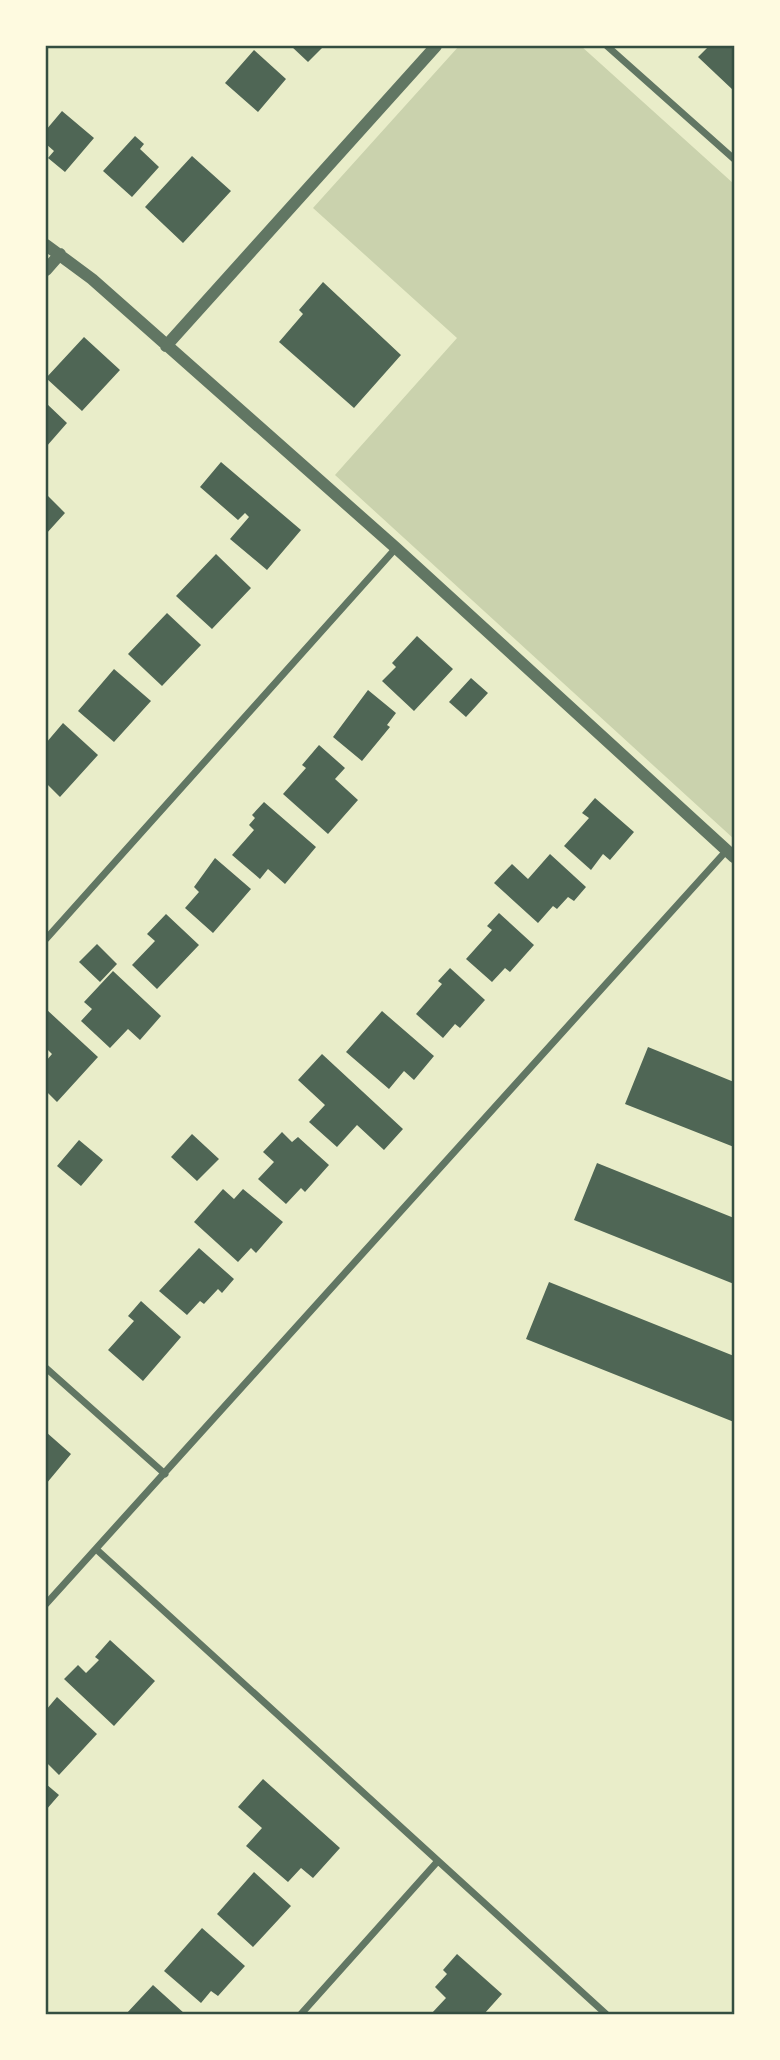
<svg xmlns="http://www.w3.org/2000/svg" width="780" height="2060" viewBox="0 0 780 2060" font-family="Helvetica,sans-serif">
<rect width="100%" height="100%" fill="#e9edc9"/>
<path fill="#cad2ad" d="M459,46H581L734,184V839L335,475L457,338L313,208Z"/>
<path fill="#4f6655" d="M291,46H324L308,62Z
M709,46H734V91L698,57Z
M254,50L286,79L258,112L225,83Z
M62,111L94,138L65,172L48,158L54,151L46,144V130Z
M135,136L144,144L140,149L159,167L132,197L103,171Z
M192,156L231,191L183,243L145,207Z
M323,282L401,355L354,408L279,342L303,314L299,310Z
M84,337L120,370L82,411L46,378Z
M46,403L67,423L46,447Z
M221,462L301,530L267,570L230,539L249,517L245,513L238,520L200,487Z
M46,494L65,513L46,534Z
M216,554L251,588L212,629L176,596Z
M167,613L201,645L162,686L128,654Z
M417,636L453,669L414,711L382,681L396,667L392,663Z
M114,669L151,701L114,742L78,711Z
M471,678L488,693L466,717L449,702Z
M368,690L396,713L387,725L390,727L362,761L333,737Z
M63,723L98,755L60,797L46,783V743Z
M319,745L345,768L335,779L358,800L328,834L283,794L306,768L302,765Z
M595,798L634,832L610,860L603,854L591,870L564,846L589,818L582,813Z
M264,802L316,847L285,884L268,869L260,879L232,855L254,830L249,825L255,818L252,815Z
M550,854L586,887L574,901L568,897L557,909L553,906L538,923L494,883L512,864L528,879Z
M215,858L251,889L213,933L185,908L199,892L194,887Z
M499,913L534,945L510,972L505,968L492,982L466,959L492,930L487,926Z
M166,914L199,945L157,989L132,965L155,941L147,934Z
M97,944L117,964L100,982L79,962Z
M450,968L485,1000L460,1028L455,1024L443,1038L416,1014L442,984L438,981Z
M113,971L161,1016L140,1040L128,1029L110,1048L81,1021L92,1009L84,1002Z
M46,1009L98,1057L57,1102L46,1091V1061L52,1054L46,1048Z
M382,1011L434,1056L414,1080L404,1071L389,1089L346,1052Z
M648,1047L734,1082V1147L625,1104Z
M322,1054L403,1129L384,1150L357,1125L337,1147L309,1122L325,1105L298,1080Z
M282,1132L292,1142L298,1137L329,1165L305,1192L301,1188L286,1204L258,1179L274,1162L263,1152Z
M192,1134L219,1159L197,1181L171,1157Z
M79,1140L103,1160L81,1186L57,1166Z
M597,1163L734,1218V1284L574,1220Z
M223,1189L234,1199L243,1189L283,1222L256,1253L251,1248L238,1262L194,1222Z
M199,1248L234,1279L222,1293L218,1289L204,1304L200,1301L187,1315L159,1291Z
M549,1282L734,1356V1422L526,1339Z
M141,1301L181,1337L143,1381L108,1350L134,1321L128,1316Z
M46,1432L71,1454L46,1484Z
M110,1640L155,1681L114,1726L64,1679L78,1665L86,1673L99,1660L95,1657Z
M57,1697L97,1734L59,1775L46,1762V1710Z
M263,1779L340,1848L313,1878L301,1868L288,1882L246,1846L262,1828L238,1807Z
M46,1784L59,1795L46,1810Z
M254,1872L291,1906L253,1947L217,1914Z
M202,1928L245,1966L218,1996L211,1991L201,2003L164,1971Z
M457,1954L502,1994L484,2014H431L446,1998L435,1987L447,1974L443,1970Z
M153,1985L185,2014H126Z"/>
<g fill="none" stroke-linecap="round" stroke-linejoin="round">
<path stroke="#617663" stroke-width="7" d="M607,46L734,159
M46,939L396,548
M46,1368L165,1474
M96,1549L606,2014
M46,1604L727,850
M301,2014L437,1862"/>
<path stroke="#617663" stroke-width="12" d="M46,245L92,279L396,548L734,857
M46,270L60,254
M166,346L436,46"/>
</g>
<rect width="780" height="2060" fill="none" stroke="#fefae0" stroke-width="94"/>
<rect x="47" y="47" width="686" height="1966" fill="none" stroke="#344e41" stroke-width="2.5"/>
</svg>
